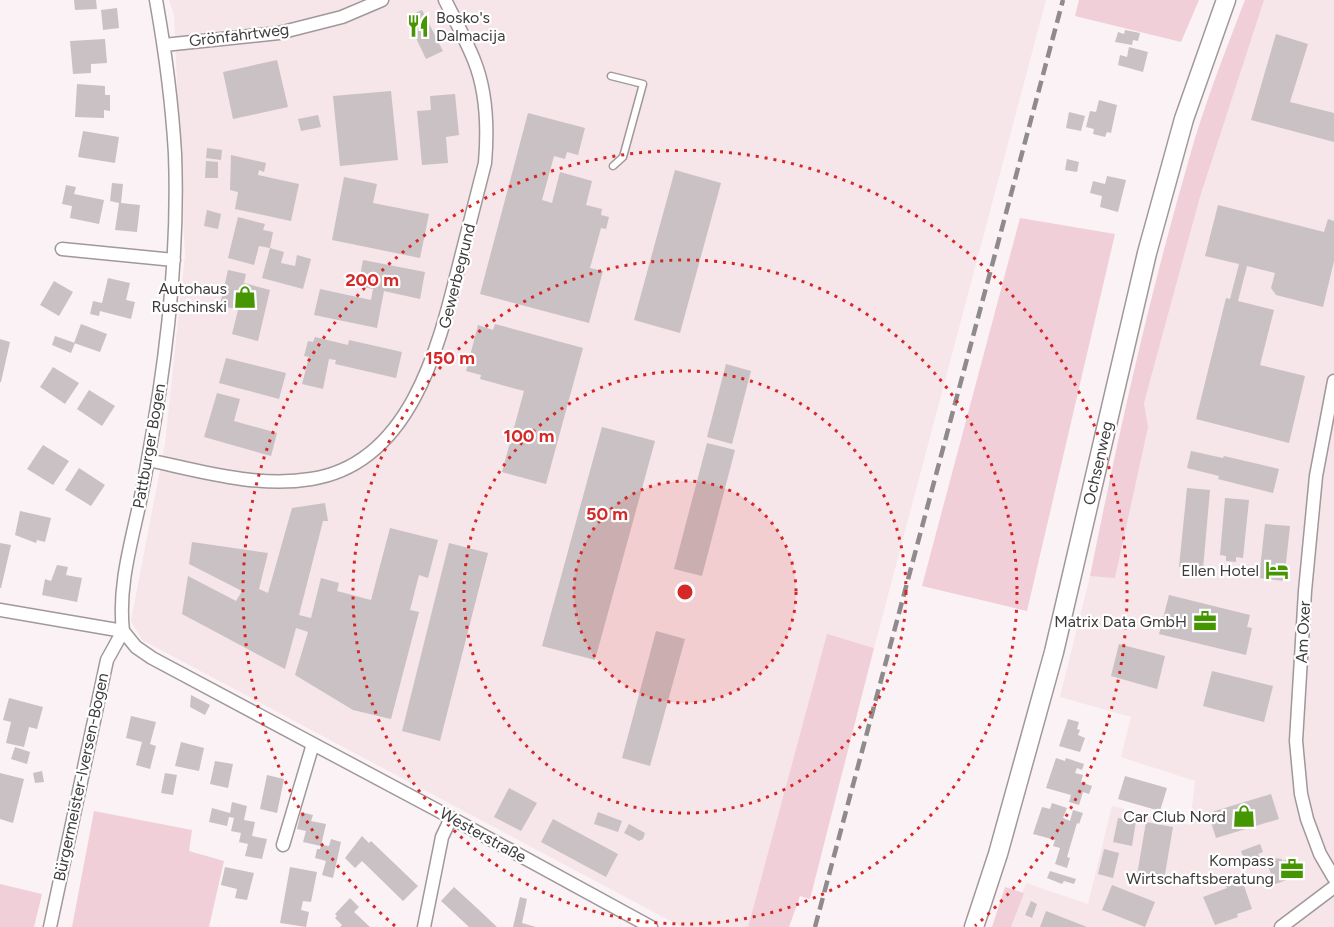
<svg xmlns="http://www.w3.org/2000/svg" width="1334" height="927" viewBox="0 0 1334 927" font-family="Figtree,sans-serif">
<rect width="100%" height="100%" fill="#faf2f4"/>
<path fill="#f6e5e9" d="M169,0H1046L874,648L827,635L748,927H682L142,640L131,621L165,444L185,255L174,15Z
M1264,0H1334V927H1011L1026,883L1088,904L1112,806L1190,825L1195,781L1121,757L1131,717L1060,697L1090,576L1115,577L1147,427L1144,403L1200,197Z"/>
<path fill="#f1cfd8" d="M1079,0H1199L1181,42L1075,16Z
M1245,0H1264L1200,197L1144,403L1148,427L1115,578L1090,576C1118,436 1149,297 1189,159C1204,105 1225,52 1245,0Z
M1020,218L1115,234L1027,611L922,586Z
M827,634L874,648L810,899L800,896L789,927H748Z
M94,811L192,830L189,851L224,861L209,927H72Z
M0,884L42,894L34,927H0Z
M1005,887L1024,893L1011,927H992Z"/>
<path fill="#c9c1c3" d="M74,0H96L97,9L75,10Z
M117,8L119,28L103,30L101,10Z
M422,10L443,51L426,59L406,17Z
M1125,30L1140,33L1138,41L1133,40L1132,45L1115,42L1118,32L1124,34Z
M1276,34L1308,44L1290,102L1334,113V142L1251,120Z
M105,39L107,63L91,64V73L73,74L70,41Z
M1129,47L1148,52L1143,72L1118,65L1120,55L1127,57Z
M277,60L288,107L233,119L223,72Z
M77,84L105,86V95H110V111L104,110V118L75,117Z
M391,91L398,160L340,166L333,96Z
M455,94L459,135L446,137L448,163L422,165L417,111L431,110L430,96Z
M1099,100L1117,105L1111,133L1107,132L1105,137L1093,134L1094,129L1086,127L1090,111L1096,112Z
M1069,112L1085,116L1081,131L1066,128Z
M528,113L585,128L578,155L567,152L565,159L554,156L542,200L552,203L560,172L592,181L586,205L602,209L601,215L609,217L606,229L601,228L590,268L603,271L589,323L480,294Z
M318,115L321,127L301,131L298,119Z
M83,131L119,137L115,163L78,157Z
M207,148L222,150L221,160L206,158Z
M231,155L266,163L264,172L259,170L258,175L299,184L291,221L235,209L238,192L230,190Z
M1067,159L1079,162L1077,172L1065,170Z
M206,161L218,162V178H205Z
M675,170L721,183L680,333L634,320Z
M1107,176L1126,180L1118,212L1100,207L1102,196L1090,193L1093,181L1105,184Z
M344,177L377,184L373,203L429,214L420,258L332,240Z
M112,183L123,184L121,203L140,205L137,232L115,230L119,203L110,201Z
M66,185L76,187L74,194L104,200L99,224L70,218L72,206L62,204Z
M1218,205L1324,232L1328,219L1334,221V261L1323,307L1276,295L1271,288L1275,273L1247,266L1238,301L1274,310L1260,365L1305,376L1289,443L1196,419L1226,298L1230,299L1239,264L1205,256Z
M207,210L221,214L218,229L204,226Z
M238,217L265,224L263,230L273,232L270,248L284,252L281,263L295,266L297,255L311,259L303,289L262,278L270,248L259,246L254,265L228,258Z
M363,260L425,272L420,299L384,291L377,328L314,315L320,289L371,300L373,289L358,286Z
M228,270L246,274L244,283L270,290L258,341L232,334L238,310L220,305Z
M108,278L130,283L126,300L135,302L131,319L100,311L99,316L90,314L93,301L102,303Z
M54,281L73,292L59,316L40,305Z
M81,324L107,334L100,352L74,343Z
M495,324L583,348L546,484L502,472L524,391L480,379L481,375L466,371L478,325L493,330Z
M55,336L75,343L71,353L52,345Z
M315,337L348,345L349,340L402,352L396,378L335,364L336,360L329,359L323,389L302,384L309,357L304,356L308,341L313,342Z
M0,339L10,342L1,382H0Z
M226,358L286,373L279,399L219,383Z
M726,364L751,371L732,444L707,437Z
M53,367L79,383L65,404L40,387Z
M89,390L115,406L102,426L77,409Z
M217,393L240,399L234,421L277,433L271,456L204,437Z
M602,427L655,441L595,660L542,646Z
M707,443L735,450L702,576L674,569Z
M43,445L69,461L53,485L27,469Z
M1191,451L1223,458L1224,456L1279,469L1273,493L1218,479L1219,476L1187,468Z
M79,468L105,485L91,506L65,490Z
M1187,488L1210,490L1203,569H1196V573L1185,572L1186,567H1179Z
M1225,498L1249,500L1243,558L1236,557V562L1226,561V556L1220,555Z
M325,503L328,521H323L299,615L311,618L321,578L339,583L337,591L371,600L390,528L438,540L428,578L419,575L410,610L419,612L391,719L353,710L295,675L308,632L296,628L285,669L182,614L188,576L236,601L242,591L189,564L192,542L268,553L259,589L268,593L292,508Z
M20,511L51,518L45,542L37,540L36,543L15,535Z
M1265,524L1290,526L1284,581L1259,578Z
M0,543L11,545L1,588H0Z
M449,543L488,553L440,741L402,731Z
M57,565L68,567L66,575L82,578L77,602L42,595L45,579L51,581Z
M1169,595L1250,615L1247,627L1252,628L1246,655L1159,634Z
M656,631L685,639L650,766L622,758Z
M1119,644L1165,656L1157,689L1111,676Z
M1212,671L1273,686L1264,722L1203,706Z
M191,695L210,705L205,715L190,707Z
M9,698L43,707L37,729L29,727L24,747L6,743L11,722L3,720Z
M131,716L156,722L150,744L156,746L150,769L136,765L142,742L126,738Z
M1068,719L1079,722L1077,729L1080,730L1078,735L1085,738L1080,752L1059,746Z
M181,742L204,748L199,771L175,766Z
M15,747L30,752L27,764L11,759Z
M1056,758L1065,761L1066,758L1084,764L1082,770L1077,768L1075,773L1083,775L1081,782L1092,786L1089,794L1083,792L1079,805L1069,802L1071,795L1046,788Z
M215,761L233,764L228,788L210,784Z
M42,771L44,782L35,783L33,773Z
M0,773L24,779L13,823L0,819Z
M165,773L177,775L173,795L161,793Z
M267,775L284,779L277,813L260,809Z
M1125,776L1167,788L1160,811L1118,799Z
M509,788L537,803L521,831L494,817Z
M1271,794L1279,819L1216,838L1208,813Z
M232,802L247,806L244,820L255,822L252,836L267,839L262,859L245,856L248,844L239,842L241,833L231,831L234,818L229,817L227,826L209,822L212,808L230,813Z
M1052,803L1067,808L1063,818L1070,821L1073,810L1083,813L1079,824L1077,823L1067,857L1070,858L1067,868L1055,864L1060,848L1053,846L1055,840L1033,834L1042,807L1050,809Z
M301,812L313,815L311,821L326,824L321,846L303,842L306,831L297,829Z
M598,812L622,821L618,832L594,824Z
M1118,818L1136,821L1132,846L1113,842Z
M553,819L618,854L606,877L541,842Z
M1146,822L1173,827L1164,880L1137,875Z
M629,824L645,833L643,839L639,841L624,833Z
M362,836L369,843L371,841L418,886L403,901L362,861L355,868L345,858Z
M331,839L341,842L333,878L322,875L326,861L315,858L317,849H320L321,845L329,846Z
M1260,844L1263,852L1258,854L1259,856L1282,859V861L1293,857L1299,876L1275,884L1268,866L1273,864L1261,863L1247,868L1241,851Z
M1104,849L1119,853L1113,878L1098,874Z
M225,867L254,873L247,900L235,898L237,889L221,885Z
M290,867L317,872L311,902L303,901L301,910L309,912L306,927L280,923Z
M1050,871L1076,879L1074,884L1064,881L1062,884L1047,878Z
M1242,880L1252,909L1237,914L1238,917L1215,925L1203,897L1227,888L1226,886Z
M1112,885L1155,902L1145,927L1102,910Z
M454,887L478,909L497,927H469L453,912L441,901Z
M520,897L527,899L522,923L536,927H513Z
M350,898L359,907L354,912L370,927H340L342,925L335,918L337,916L335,914Z
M1031,901L1037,904L1032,918L1025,915Z
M1046,911L1087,927H1040Z"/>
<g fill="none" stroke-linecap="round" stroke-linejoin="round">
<g stroke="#a0989a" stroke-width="9">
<path id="lane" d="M611,76L643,84L623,157L613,166"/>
</g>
<g stroke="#a0989a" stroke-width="15">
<path id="street" d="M164,45L279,33L342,17L382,0
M62,249L174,260
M1334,381L1316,476L1305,591L1296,741L1301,794L1307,819L1320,854L1334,878
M148,460C200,471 257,488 311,479C409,464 438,350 458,269C467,233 476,198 485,163C488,128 487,92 474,60C466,40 455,20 445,0
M0,610L123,631L136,647L152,658L435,809L651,927
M123,631C118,589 130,547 139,506C147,469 153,431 159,394C171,315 178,233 175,154C172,102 165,50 156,0
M283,845L313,744
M50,927L107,660L123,631
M424,927L442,837L451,818
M1281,927L1334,887"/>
</g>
<g stroke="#a0989a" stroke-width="21">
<path id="secondary" d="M974,927L998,854L1054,652L1147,253L1184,119L1226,0"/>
</g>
<use href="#lane" stroke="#fff" stroke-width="6"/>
<use href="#street" stroke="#fff" stroke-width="12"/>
<use href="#secondary" stroke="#fff" stroke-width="18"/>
<path stroke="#8f8a8b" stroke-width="4.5" stroke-dasharray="12 6" stroke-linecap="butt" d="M815,927L1063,0"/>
</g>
<circle cx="685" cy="592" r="111" fill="#d62828" fill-opacity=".12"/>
<g fill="none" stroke="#d62828" stroke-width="3" stroke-dasharray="3 6">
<circle cx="685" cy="592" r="111"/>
<circle cx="685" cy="592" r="221"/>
<circle cx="685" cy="592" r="332"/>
<path d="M395 926A442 442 0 1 1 975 926"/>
</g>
<defs>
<g id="restaurant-bare" transform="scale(1.8)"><path d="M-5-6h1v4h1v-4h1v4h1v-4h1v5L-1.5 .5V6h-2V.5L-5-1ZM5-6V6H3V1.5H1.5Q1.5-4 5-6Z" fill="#459600" stroke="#fff" stroke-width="2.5" paint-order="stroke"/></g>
<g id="shop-bare" transform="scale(1.8)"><path d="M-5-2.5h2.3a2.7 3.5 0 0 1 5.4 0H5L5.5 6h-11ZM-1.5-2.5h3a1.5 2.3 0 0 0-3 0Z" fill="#459600" stroke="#fff" stroke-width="2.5" paint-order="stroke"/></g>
<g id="hotel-bare" transform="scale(1.8)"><path d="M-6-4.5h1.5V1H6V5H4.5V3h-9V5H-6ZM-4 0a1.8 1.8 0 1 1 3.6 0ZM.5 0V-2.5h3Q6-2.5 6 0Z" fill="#459600" stroke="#fff" stroke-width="2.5" paint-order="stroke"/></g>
<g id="office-bare" transform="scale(1.8)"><path d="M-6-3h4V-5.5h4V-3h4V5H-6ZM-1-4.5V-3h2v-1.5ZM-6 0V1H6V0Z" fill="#459600" stroke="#fff" stroke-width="2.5" paint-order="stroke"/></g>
</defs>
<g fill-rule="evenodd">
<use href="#restaurant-bare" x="418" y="26"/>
<use href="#shop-bare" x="245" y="297"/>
<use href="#hotel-bare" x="1277" y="570"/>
<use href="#office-bare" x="1205" y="621"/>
<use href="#shop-bare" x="1244" y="816"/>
<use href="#office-bare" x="1292" y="869"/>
</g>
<g text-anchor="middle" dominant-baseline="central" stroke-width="4.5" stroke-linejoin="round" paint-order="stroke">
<g font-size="16" fill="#3f3c3d" stroke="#fff" text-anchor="end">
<text x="436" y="17" text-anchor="start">Bosko's<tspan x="436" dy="18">Dalmacija</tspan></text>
<text x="227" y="288">Autohaus<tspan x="227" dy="18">Ruschinski</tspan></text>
<text x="1259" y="570">Ellen Hotel</text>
<text x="1187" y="621">Matrix Data GmbH</text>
<text x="1226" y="816">Car Club Nord</text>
<text x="1274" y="860">Kompass<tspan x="1274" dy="18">Wirtschaftsberatung</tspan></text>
</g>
<g font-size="16" fill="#3f3c3d" stroke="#fff">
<text transform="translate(239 35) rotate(-7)">Grönfahrtweg</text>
<text transform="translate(457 276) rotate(-76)">Gewerbegrund</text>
<text transform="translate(149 446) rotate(-80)">Pattburger Bogen</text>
<text transform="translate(1098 463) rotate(-77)">Ochsenweg</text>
<text transform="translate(1303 632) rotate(-87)">Am Oxer</text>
<text transform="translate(81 777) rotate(-78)">Bürgermeister-Iversen-Bogen</text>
<text transform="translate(483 835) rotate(29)">Westerstraße</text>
</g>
</g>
<circle cx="685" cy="592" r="9" fill="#d62828" stroke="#fff" stroke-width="3"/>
<g font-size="18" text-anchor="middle" font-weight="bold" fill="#d62828" stroke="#fff" stroke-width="4.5" stroke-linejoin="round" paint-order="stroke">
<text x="372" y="286">200 m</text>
<text x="450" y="364">150 m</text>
<text x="529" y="442">100 m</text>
<text x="607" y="520">50 m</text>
</g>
</svg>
